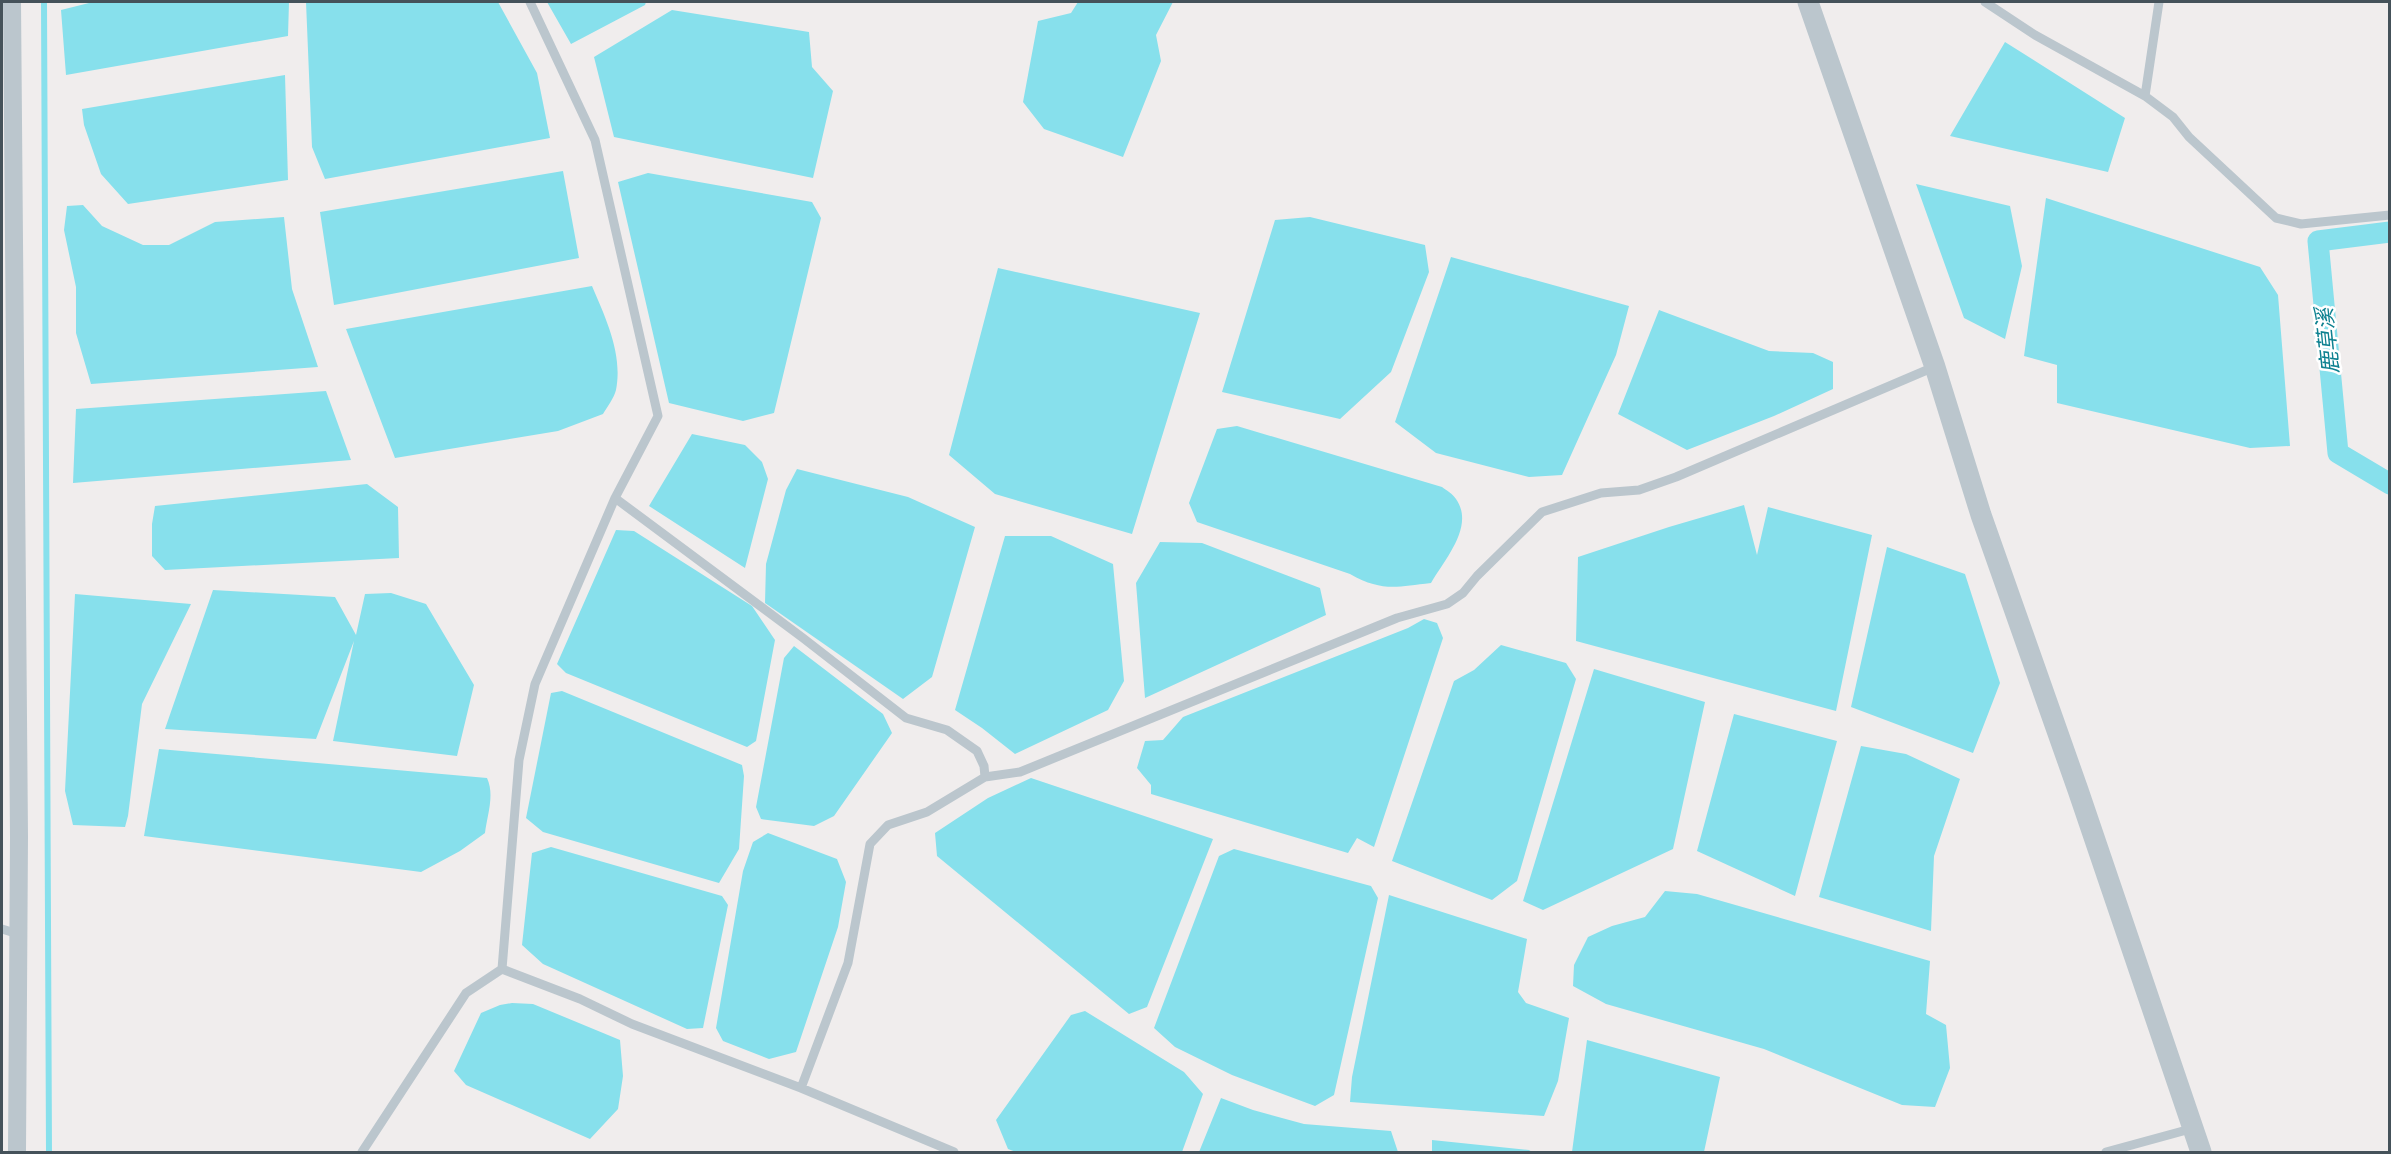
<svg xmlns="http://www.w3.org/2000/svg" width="2391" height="1154" viewBox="0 0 2391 1154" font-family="'Public Sans','Noto Sans TC',sans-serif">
<rect width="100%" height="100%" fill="#f0eded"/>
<path fill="#87e0ec" d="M93,2H289L288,36L66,75L61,10Z
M306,2H498L537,73L550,138L325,179L312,147Z
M547,2H646L645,5L571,44Z
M1078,2H1173L1156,35L1161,61L1123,157L1044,129L1023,102L1038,21L1071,13Z
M672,10L809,32L812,67L833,91L813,178L614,137L594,57Z
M2005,42L2125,118L2108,172L1950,136Z
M285,75L288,180L128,204L101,174L84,125L82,109Z
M563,171L579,258L334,305L320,212Z
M648,173L812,202L821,218L774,413L743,421L669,403L618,182Z
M1916,184L2010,206L2022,266L2005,339L1964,318Z
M2046,198L2260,267L2278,295L2290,446L2250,448L2057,403V365L2024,356Z
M83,205L102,226L143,245H169L215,222L284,217L292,289L318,367L91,384L76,333V287L64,230L67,206Z
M1310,217L1425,245L1429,272L1391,372L1340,419L1222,392L1275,220Z
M1451,257L1629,306L1616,355L1562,475L1529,477L1436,453L1395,422Z
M998,268L1200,313L1132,534L995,494L949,455Z
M592,286C606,319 623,354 616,390C614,398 607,407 603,414L558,431L395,458L346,329Z
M1659,310L1769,351L1813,353L1833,362V389L1774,416L1687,450L1618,414Z
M326,391L351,460L73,483L76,409Z
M1237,426L1442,487C1446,490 1453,494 1456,499C1475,526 1445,559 1431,583C1396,587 1382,592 1350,574L1197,522L1189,503L1217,429Z
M692,434L745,445L762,462L768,479L745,568L649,506Z
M797,469L908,497L975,527L932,677L903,699L765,603L766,564L786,490Z
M367,484L398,507L399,558L165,570L152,556V524L155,506Z
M1744,505L1757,555L1768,507L1872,535L1836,711L1576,641L1578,557L1669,527Z
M616,530L634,531L752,606L775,640L756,741L747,747L566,673L557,664Z
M1005,536H1051L1113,564L1124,681L1108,710L1015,754L982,728L955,710Z
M1160,542L1202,543L1320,588L1326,615L1145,698L1136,583Z
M1887,547L1965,574L2000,683L1973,753L1851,707Z
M213,590L335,597L356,635L365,594L391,593L426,604L474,685L457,756L333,741L354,641L316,739L165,729Z
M75,594L191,604L142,704L128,816L125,827L73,825L65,791Z
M1424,619L1437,623L1443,638L1374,847L1357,838L1348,853L1151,794V785L1137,768L1145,741L1163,740L1183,717L1408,628Z
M1501,645L1566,663L1576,679L1517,881L1492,900L1392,861L1454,681L1474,670Z
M794,646L883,714L892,733L834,816L814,826L761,819L756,807L784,658Z
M1594,669L1705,702L1673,849L1543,910L1523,901Z
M562,691L742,765L744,776L739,849L719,883L543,832L526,818L551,693Z
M1734,714L1837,741L1795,896L1697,851Z
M1861,746L1906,754L1960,779L1934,856L1931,931L1819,897Z
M159,749L487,778C495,795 487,816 485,833L460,851L421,872L144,836Z
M1031,778L1213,839L1147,1007L1129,1014L937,856L935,833L988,798Z
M768,833L837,859L846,882L838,927L796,1052L769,1059L723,1041L716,1028L743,871L753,842Z
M551,847L722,896L728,905L703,1028L687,1029L543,964L522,945L532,853Z
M1234,849L1371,886L1378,898L1334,1095L1315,1106L1232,1075L1175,1047L1154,1028L1219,856Z
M1665,891L1697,894L1930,961L1926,1014L1946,1025L1950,1068L1935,1107L1902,1105L1764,1049L1606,1004L1573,986L1574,965L1588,937L1612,926L1645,917Z
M1389,895L1527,939L1518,992L1526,1003L1569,1018L1558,1081L1544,1116L1350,1102L1352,1077Z
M512,1003L533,1004L620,1040L623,1076L618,1109L590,1139L466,1085L454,1071L481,1013L500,1005Z
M1085,1011L1184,1072L1203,1094L1182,1152H1016L1008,1149L996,1120L1071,1015Z
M1587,1040L1720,1077L1704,1152H1572Z
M1221,1098L1253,1110L1304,1124L1391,1131L1398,1152H1199Z
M1432,1140L1529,1150L1532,1152H1432Z"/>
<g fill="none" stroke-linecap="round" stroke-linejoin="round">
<path stroke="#87e0ec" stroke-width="6" d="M44,2L49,1152"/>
<path stroke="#87e0ec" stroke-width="21" d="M2390,232L2318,241L2338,453L2390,484"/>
<path stroke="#bbc6cd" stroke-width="9" d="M1985,2L2035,35L2145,96L2173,117L2189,137L2276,218L2301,224L2390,215
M2145,96L2159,2
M615,498L803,638L906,718L947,730L977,751L984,766L985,777L927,812L888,825L870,844L848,963L801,1088
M985,777L1020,772L1397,618L1447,604L1463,593L1477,576L1542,512L1601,493L1639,490L1676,477L1934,367
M2,929L18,934
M502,969L580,999L632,1024L801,1088L954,1152
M362,1152L466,993L502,969L519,760L535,684L615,498L658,416L595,140L530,2
M2106,1152L2194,1128"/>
<path stroke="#bbc6cd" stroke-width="18" d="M12,2L19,837L17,1152"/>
<path stroke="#bbc6cd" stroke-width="21" d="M1808,2L1935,367L1981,515L2078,790L2201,1152"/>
</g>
<g text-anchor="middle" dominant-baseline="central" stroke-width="5" stroke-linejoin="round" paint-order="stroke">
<g font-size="22" font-style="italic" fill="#0d8190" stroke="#fff">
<text transform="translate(2327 341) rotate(-96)">鹿草溪</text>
</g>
</g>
<rect width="2391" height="1154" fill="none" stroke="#45525a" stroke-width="6"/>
</svg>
